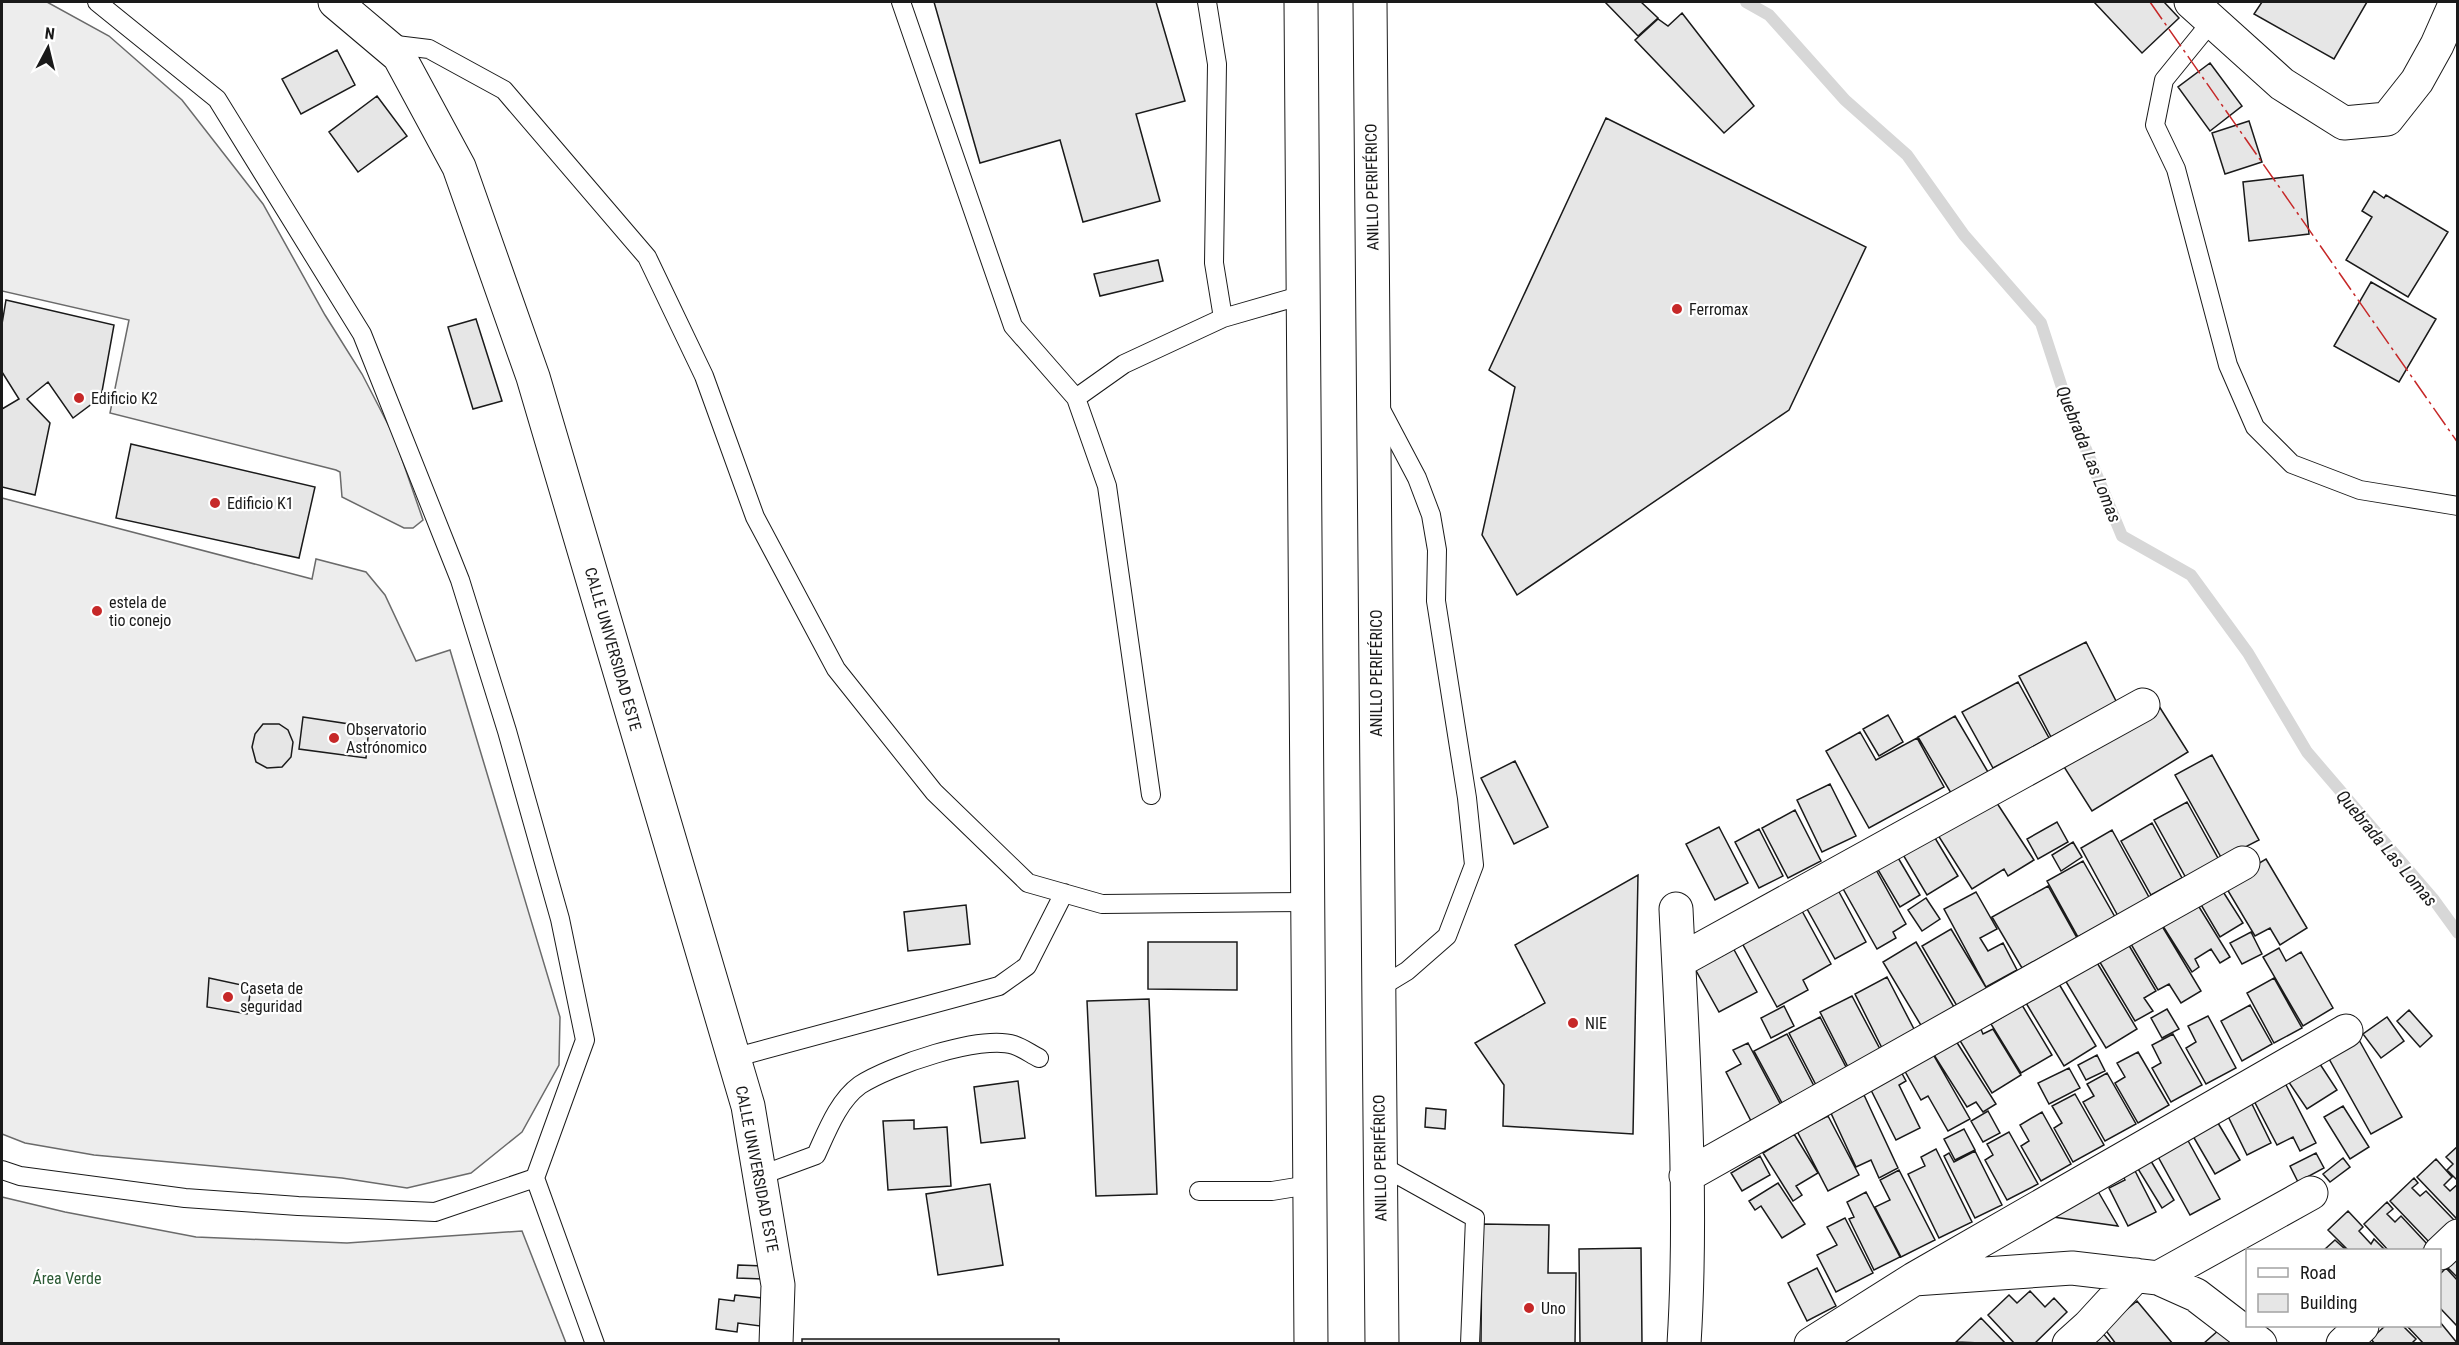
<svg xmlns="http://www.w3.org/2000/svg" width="2459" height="1345" viewBox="0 0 2459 1345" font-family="'Roboto Condensed',sans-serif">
<rect width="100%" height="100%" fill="#fff"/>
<path fill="#ededed" stroke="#6a6a6a" stroke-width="1.5" d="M2,2H47L109,36L182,100L263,204L325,315L362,374L394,436L423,520L413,528H404L342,497L340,472L336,470L110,413L129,320L2,291Z
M2,498L312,579L316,559L366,572L385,595L416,661L450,650L560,1017L559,1065L522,1132L471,1173L407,1188L342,1178L94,1155L25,1143L2,1134Z
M2,1197L65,1212L196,1237L347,1243L522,1231L566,1343H2Z"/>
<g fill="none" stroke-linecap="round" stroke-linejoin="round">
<path stroke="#d7d7d7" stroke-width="12" d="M1746,2L1769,15L1845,100L1907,155L1964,235L2041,323L2068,406L2122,536L2191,575L2248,653L2307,752L2434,900L2458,933"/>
</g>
<path fill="#e6e6e6" stroke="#1a1a1a" stroke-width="1.5" d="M934,2H1156L1185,101L1136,114L1160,201L1083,222L1060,140L980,163Z
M1605,2H1641L1658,18L1638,36Z
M2094,2H2164L2179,18L2142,53Z
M2262,2H2367L2334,59L2254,14Z
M1682,13L1754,106L1724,133L1635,40L1658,19L1668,26Z
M337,50L355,85L301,114L282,79Z
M2210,63L2242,106L2210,131L2178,87Z
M377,96L407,136L358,172L329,132Z
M1606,118L1866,247L1789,410L1517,595L1482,535L1515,387L1489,370Z
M2249,121L2262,162L2225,174L2212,133Z
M2303,175L2309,234L2249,241L2243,182Z
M2374,191L2384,198L2386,195L2448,232L2408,297L2346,260L2372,217L2362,211Z
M1158,260L1163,281L1100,296L1094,274Z
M2371,282L2436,319L2399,382L2334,346Z
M6,300L114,325L101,397L73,418L48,382L27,399L50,423L35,495L2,487V409L19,399L2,372V324Z
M476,319L502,401L473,409L448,327Z
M131,444L315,487L299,558L116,518Z
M2086,642L2117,703L2051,737L2019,676Z
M2018,682L2049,738L1993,768L1962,712Z
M2157,703L2188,752L2092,811L2061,762Z
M1888,715L1903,742L1879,756L1863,729Z
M1955,716L1988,772L1951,793L1918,737Z
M303,717L369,727L366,758L299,749Z
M263,724H279L288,730L293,742L291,757L282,767L267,768L256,762L252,747L255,734Z
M1860,732L1876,760L1917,738L1944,787L1869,828L1826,751Z
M2212,755L2259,840L2222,859L2175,775Z
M1515,761L1548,827L1514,844L1481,778Z
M1830,784L1856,836L1822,852L1797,800Z
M1993,797L2034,860L2008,876L2004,869L1972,889L1936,832Z
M2187,802L2219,860L2186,878L2154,820Z
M1795,810L1821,861L1788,878L1762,828Z
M2057,822L2068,842L2038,859L2027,839Z
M2152,823L2182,878L2151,895L2121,841Z
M1719,827L1748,883L1715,900L1686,844Z
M1759,829L1783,876L1759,888L1735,842Z
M2112,830L2150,899L2118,916L2081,848Z
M1932,833L1958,876L1927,895L1902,853Z
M2073,842L2082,857L2061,871L2052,855Z
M1897,856L1920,895L1900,907L1877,868Z
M1870,859L1906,924L1893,932L1896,938L1877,949L1837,878Z
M2266,859L2307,928L2280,945L2270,928L2255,936L2224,884Z
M2083,861L2115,917L2078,937L2047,881Z
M1638,875L1633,1134L1503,1126L1504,1085L1475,1043L1545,1003L1515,945Z
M2048,886L2077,938L2022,968L1992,917Z
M1838,890L1866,942L1835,959L1806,907Z
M2222,890L2243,923L2220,937L2200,903Z
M1976,892L1997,929L1980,938L1988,951L2003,943L2017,970L1986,987L1944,909Z
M1926,898L1940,919L1922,931L1908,910Z
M1796,900L1831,964L1803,980L1808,990L1777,1007L1736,932Z
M2196,902L2230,957L2220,963L2211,949L2195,959L2199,967L2192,972L2161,923Z
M966,905L970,944L908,951L904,912Z
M2156,916L2201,991L2181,1003L2169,984L2158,990L2125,934Z
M1951,929L1987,989L1957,1006L1922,946Z
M2251,932L2262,954L2242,964L2230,943Z
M2124,937L2156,991L2144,998L2153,1011L2135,1021L2095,954Z
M1148,942H1237V990L1148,989Z
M1916,942L1954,1007L1922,1027L1883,962Z
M1732,946L1757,992L1719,1012L1694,967Z
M2279,948L2286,961L2301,952L2333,1008L2303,1026L2263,957Z
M2093,956L2137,1029L2106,1048L2062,975Z
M1887,977L1915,1031L1882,1048L1855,994Z
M209,978L251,987L247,1014L207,1007Z
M2274,978L2302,1028L2274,1043L2247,993Z
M2059,984L2096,1046L2064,1066L2026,1003Z
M1852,996L1881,1051L1848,1067L1820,1012Z
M1149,999L1157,1194L1096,1196L1087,1001Z
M2022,1005L2052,1055L2021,1073L1991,1024Z
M2250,1005L2272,1044L2242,1061L2221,1021Z
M1784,1006L1794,1026L1771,1038L1761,1018Z
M2167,1009L2179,1029L2162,1038L2151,1018Z
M2409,1010L2432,1036L2420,1047L2397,1021Z
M2208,1016L2236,1068L2206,1084L2186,1048L2196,1042L2188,1026Z
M1820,1017L1847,1069L1816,1085L1789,1033Z
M2387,1017L2404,1041L2381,1058L2363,1034Z
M1980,1027L1983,1034L1993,1029L2021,1075L1992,1093L1959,1039Z
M1787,1034L1814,1086L1782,1103L1754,1051Z
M2173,1034L2202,1085L2171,1102L2152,1068L2161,1063L2152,1045Z
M2359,1040L2402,1117L2371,1134L2328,1057Z
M1956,1041L1996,1104L1983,1112L1976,1102L1967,1107L1934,1055Z
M1748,1043L1781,1105L1751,1121L1726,1072L1741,1064L1733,1050Z
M1930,1049L1970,1119L1948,1131L1928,1096L1921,1100L1902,1066Z
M2138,1052L2169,1105L2138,1123L2115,1083L2125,1077L2117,1063Z
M2097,1055L2105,1071L2086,1080L2078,1065Z
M2316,1058L2337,1090L2307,1109L2286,1078Z
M1899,1068L1906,1081L1899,1085L1920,1128L1896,1140L1868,1084Z
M2069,1068L2080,1088L2049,1104L2038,1083Z
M2107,1073L2136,1124L2105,1141L2083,1102L2094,1096L2087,1084Z
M2283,1079L2316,1143L2300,1151L2293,1137L2277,1145L2251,1095Z
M1018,1081L1025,1138L981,1143L974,1087Z
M2075,1094L2104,1145L2073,1162L2054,1128L2062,1123L2052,1106Z
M1864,1095L1898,1168L1879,1178L1871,1160L1856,1167L1830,1111Z
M2248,1096L2271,1143L2247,1155L2224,1108Z
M2343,1106L2369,1147L2350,1159L2324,1117Z
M1426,1108L1446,1110L1445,1129L1425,1127Z
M1988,1111L2000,1133L1983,1142L1971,1121Z
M2042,1112L2071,1164L2041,1181L2021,1146L2029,1141L2020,1125Z
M1828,1116L1859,1175L1828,1191L1797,1131Z
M2215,1118L2240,1160L2215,1174L2190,1131Z
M914,1120V1129L947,1127L951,1186L888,1190L883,1121Z
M1964,1129L1975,1150L1955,1160L1944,1139Z
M2009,1132L2038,1184L2007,1200L1985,1160L1993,1155L1987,1144Z
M1794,1134L1818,1173L1796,1186L1802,1195L1793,1201L1763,1153Z
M2186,1137L2220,1199L2190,1215L2156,1153Z
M2458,1146V1181L2447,1170L2453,1164L2446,1157Z
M1936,1149L1972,1222L1939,1238L1908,1174L1925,1166L1921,1157Z
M1975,1151L2002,1205L1975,1218L1944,1156L1949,1153L1954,1162Z
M2316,1153L2324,1168L2298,1182L2290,1166Z
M1760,1156L1770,1175L1742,1191L1731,1173Z
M2148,1156L2174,1200L2162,1208L2135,1164Z
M2343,1158L2350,1167L2330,1182L2323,1174Z
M2436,1159L2452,1177L2444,1185L2450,1191L2458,1184V1217L2456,1218L2417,1177Z
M2131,1163L2156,1212L2128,1226L2109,1188L2125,1180L2119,1169Z
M1899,1170L1935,1240L1901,1257L1875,1207L1890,1200L1880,1180Z
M2414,1178L2418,1183L2412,1188L2420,1196L2426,1191L2454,1220L2430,1243L2390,1201Z
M1778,1183L1805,1224L1782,1238L1761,1206L1755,1210L1749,1201Z
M990,1184L1003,1265L938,1275L926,1194Z
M2095,1186L2118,1226L2053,1217Z
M1866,1192L1900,1257L1874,1270L1849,1219L1854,1217L1847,1202Z
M2387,1202L2393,1209L2387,1214L2395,1222L2401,1216L2428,1245L2422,1250H2388L2364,1224Z
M2348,1211L2363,1227L2359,1231L2371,1244L2374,1239L2385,1250H2348L2328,1230Z
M1845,1218L1873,1273L1836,1292L1817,1255L1837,1245L1827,1227Z
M1482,1224L1549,1225L1548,1273H1576L1575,1344H1481Z
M2335,1240L2346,1250H2324Z
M1641,1248L1642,1344H1580L1579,1249Z
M2458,1257V1278L2447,1267Z
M738,1265L764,1266L763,1279L737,1278Z
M1817,1268L1836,1306L1807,1321L1788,1283Z
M2446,1268L2458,1281V1327L2440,1308V1274Z
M2030,1291L2045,1307L2054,1298L2067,1312L2034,1344H2015L1988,1315L2009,1295L2017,1303Z
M735,1295L762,1298L760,1326L738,1323L737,1332L716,1329L719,1299L734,1301Z
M2137,1301L2173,1344H2116L2104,1328Z
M1981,1318L2006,1344L1956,1342Z
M2440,1322L2458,1344H2424L2407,1326H2440Z
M2385,1326H2403L2416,1339L2411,1344H2375L2371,1339Z
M2220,1329L2233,1344H2203Z
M2101,1331L2112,1344H2086Z
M802,1339H1059V1344H802Z"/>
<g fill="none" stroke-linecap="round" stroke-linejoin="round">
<g stroke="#1a1a1a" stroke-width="20">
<path id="service" d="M901,2L1013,326L1076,398
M1207,2L1217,64L1214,263L1223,318
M2212,21L2164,80L2155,125L2176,169L2228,365L2255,427L2292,464L2360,490L2458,506
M388,44L429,49L504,90L647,257L704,376L755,517L836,669L934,792L1028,883L1102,904L1308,902
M1151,795L1107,486L1076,398L1124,364L1223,318L1303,295
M1379,988L1407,971L1447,936L1474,865L1467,798L1436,601L1437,550L1431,515L1417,478L1379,406
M733,1058L999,986L1027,966L1064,893
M1380,1165L1475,1218L1470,1344
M2,1170L20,1176L185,1198L298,1206L435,1212L535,1178L585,1040L560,919L507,731L460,580L362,334L217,99L97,2
M759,1176L816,1155C827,1131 838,1101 860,1085C889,1066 981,1034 1014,1045C1023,1048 1031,1054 1039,1058
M535,1178L595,1344
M1199,1191H1272L1309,1185"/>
</g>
<g stroke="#1a1a1a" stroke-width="35">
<path id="minor" d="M335,2L399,56L459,167L533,377L748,1106L778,1285L776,1344
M2191,2L2282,84L2344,123L2387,119L2417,81L2437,45L2456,2
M1676,909C1683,1053 1693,1199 1684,1344
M1679,961L2143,705
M1686,1176L2243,863
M2440,1253L2458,1236
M2158,1278L2311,1193
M1914,1279L2346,1031
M1811,1344L1914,1279L2072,1268L2158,1278L2196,1295L2260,1344
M2069,1344L2089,1326L2136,1275
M2343,1344L2362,1326"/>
</g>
<g stroke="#1a1a1a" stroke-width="35">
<path id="trunk" d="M1301,2L1311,1344
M1370,2L1382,1344"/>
</g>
<use href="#service" stroke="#fff" stroke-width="18"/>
<use href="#minor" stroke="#fff" stroke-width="33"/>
<use href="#trunk" stroke="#fff" stroke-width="33"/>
<path stroke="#c62828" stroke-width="1.5" stroke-dasharray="21 4.5 3 4.5" stroke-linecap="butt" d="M2150,2L2458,443"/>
</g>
<g fill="#c62828" stroke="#fff" stroke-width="2">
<circle cx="1677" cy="309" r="6"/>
<circle cx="79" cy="398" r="6"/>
<circle cx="215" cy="503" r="6"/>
<circle cx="97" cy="611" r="6"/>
<circle cx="334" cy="738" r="6"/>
<circle cx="228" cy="997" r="6"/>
<circle cx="1573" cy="1023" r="6"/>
<circle cx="1529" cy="1308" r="6"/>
</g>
<g text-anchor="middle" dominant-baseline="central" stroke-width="4.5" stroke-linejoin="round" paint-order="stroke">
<g font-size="16" fill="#1a1a1a" stroke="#fff">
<text transform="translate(1372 187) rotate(-91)">ANILLO PERIFÉRICO</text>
<text transform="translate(613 649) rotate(74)">CALLE UNIVERSIDAD ESTE</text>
<text transform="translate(1376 673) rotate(-90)">ANILLO PERIFÉRICO</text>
<text transform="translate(1380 1158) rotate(-91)">ANILLO PERIFÉRICO</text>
<text transform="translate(757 1169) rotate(79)">CALLE UNIVERSIDAD ESTE</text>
</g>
<g font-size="16" fill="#1a1a1a" stroke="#fff" text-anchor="start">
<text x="1689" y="309">Ferromax</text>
<text x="91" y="398">Edificio K2</text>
<text x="227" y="503">Edificio K1</text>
<text x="109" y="602">estela de<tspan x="109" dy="18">tio conejo</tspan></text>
<text x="346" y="729">Observatorio<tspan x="346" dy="18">Astrónomico</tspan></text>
<text x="240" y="988">Caseta de<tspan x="240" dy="18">seguridad</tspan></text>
<text x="1585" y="1023">NIE</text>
<text x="1541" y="1308">Uno</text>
</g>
<g font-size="16" fill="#2b5a34" stroke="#fff">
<text x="67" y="1278">Área Verde</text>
</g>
<g font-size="18" font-style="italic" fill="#1a1a1a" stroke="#fff">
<text transform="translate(2089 454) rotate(68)">Quebrada Las Lomas</text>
<text transform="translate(2387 848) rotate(50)">Quebrada Las Lomas</text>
</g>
</g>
<rect width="2459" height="1345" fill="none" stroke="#1a1a1a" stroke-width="6"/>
<rect x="2246" y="1249" width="195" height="78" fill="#ffffff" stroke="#a3a3a3" stroke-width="1.5"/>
<rect x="2258" y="1268" width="30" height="9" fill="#ffffff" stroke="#a3a3a3" stroke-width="1.5"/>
<text x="2300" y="1279" font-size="18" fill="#1a1a1a">Road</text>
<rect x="2258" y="1294" width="30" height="18" fill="#e6e6e6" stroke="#a3a3a3" stroke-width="1.5"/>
<text x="2300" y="1309" font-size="18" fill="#1a1a1a">Building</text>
<g transform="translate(48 48) rotate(7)" stroke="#ffffff" stroke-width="4.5" paint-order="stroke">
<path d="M0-4.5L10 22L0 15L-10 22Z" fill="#1a1a1a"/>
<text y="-9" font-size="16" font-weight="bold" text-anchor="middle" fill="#1a1a1a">N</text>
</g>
</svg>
